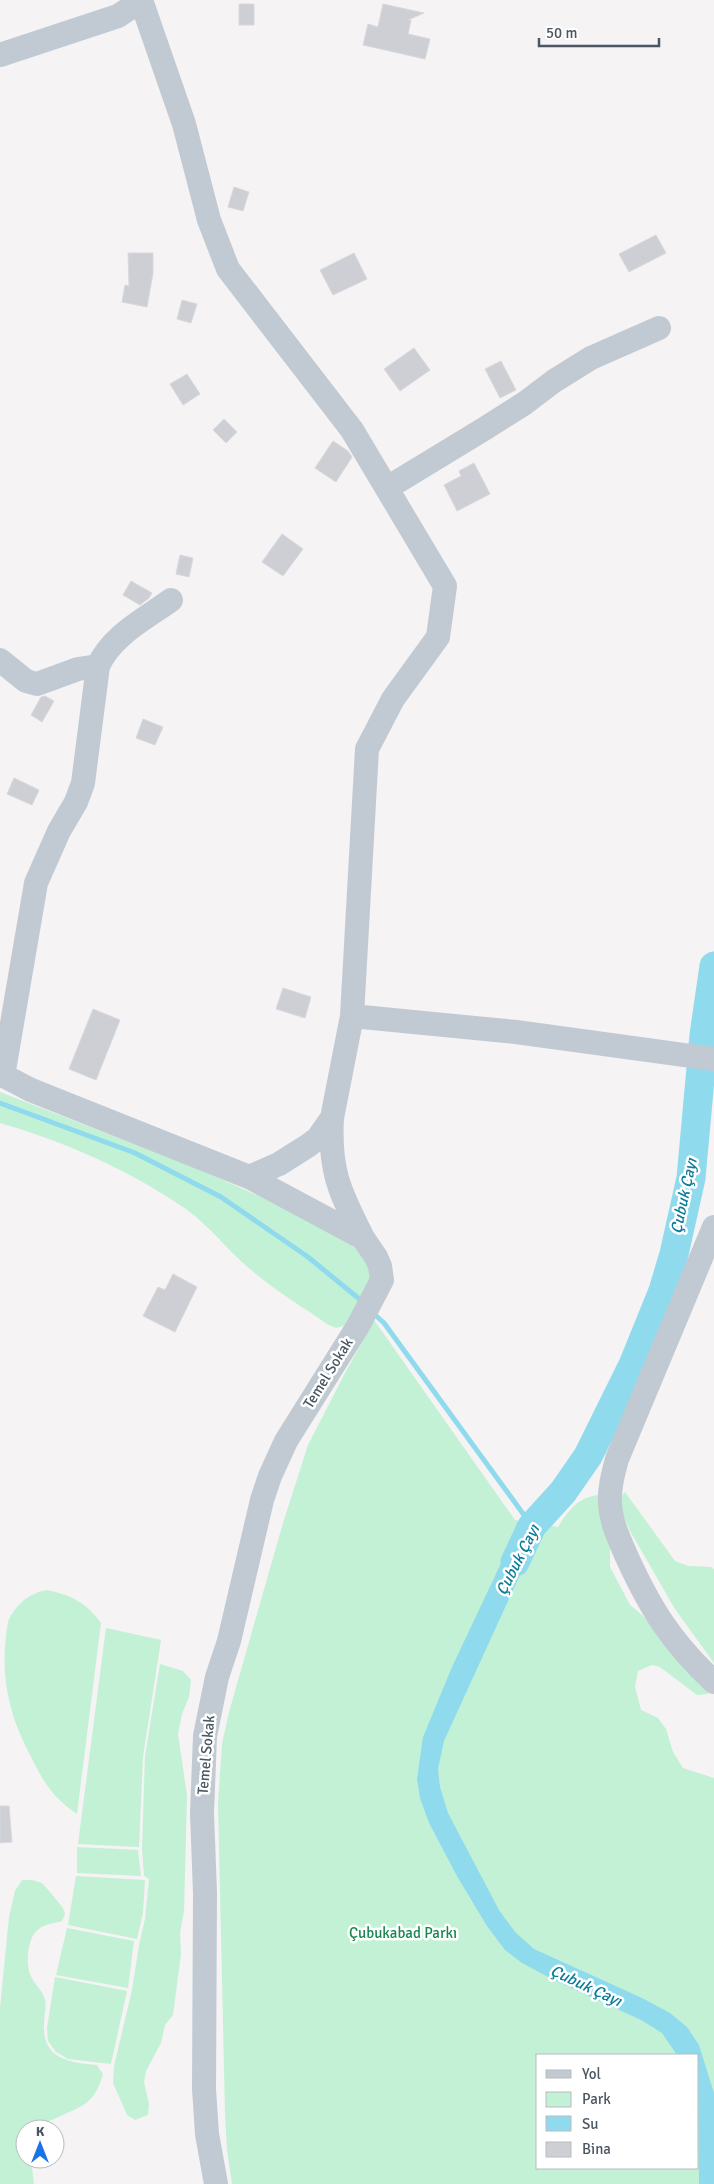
<svg xmlns="http://www.w3.org/2000/svg" width="714" height="2184" viewBox="0 0 714 2184" font-family="Signika,sans-serif">
<rect width="100%" height="100%" fill="#f5f3f3"/>
<path fill="#c3f1d5" fill-rule="evenodd" d="M0,1092L196,1168L297,1213L340,1236L366,1256L373,1273L347,1325L336,1328L327,1324C302,1306 274,1290 250,1269C227,1250 210,1226 186,1209C129,1170 66,1142 0,1123Z
M374,1320L515,1520L558,1527C569,1510 577,1498 598,1495L610,1547V1567L630,1605L641,1614L713,1686L707,1694L697,1695L660,1667L652,1665L638,1671L635,1687L641,1710L658,1718L666,1729L673,1752L683,1768L714,1778V2184H232L227,2150L225,2113L218,1803L222,1744L229,1712L283,1523L308,1445L344,1375ZM538,2055H698V2168H538Z
M625,1492L675,1561L688,1566L711,1567L714,1569V1663L675,1609L630,1531L619,1505L621,1497Z
M47,1590C71,1595 87,1603 101,1623L77,1814C50,1796 41,1777 27,1749C6,1707 0,1669 8,1622C15,1605 29,1593 47,1590Z
M106,1628L161,1640L143,1757L139,1847L78,1844Z
M160,1664L183,1671L191,1680L189,1697L182,1714L178,1734L187,1795L184,1911L180,1933L181,1954L173,2015L165,2025L161,2043L146,2071L144,2082L149,2104L148,2115L135,2120L127,2115L113,2083L114,2066L132,1990L139,1945L145,1919L149,1879L144,1876L142,1849L145,1756Z
M77,1847L138,1850L141,1876L77,1873Z
M76,1876L145,1880L143,1913L137,1939L68,1925Z
M22,1880H32L42,1883L50,1892L63,1908L65,1914L62,1921C55,1923 46,1924 40,1928C28,1935 25,1961 30,1974C33,1983 42,1989 45,2000C47,2009 43,2020 44,2030C45,2060 73,2063 97,2065L103,2074C94,2106 81,2106 54,2119C44,2123 36,2129 25,2129V2159H31L34,2184H0V2008L9,1917L15,1891Z
M67,1928L134,1941L128,1988L56,1975Z
M55,1977L127,1991L111,2064L68,2059L56,2052L48,2041L47,2028Z"/>
<path fill="#90daee" d="M518,1521L541,1529L444,1741L438,1769L440,1787L448,1813L499,1910L516,1933L534,1949L642,1998L670,2013L687,2027L699,2045L714,2093V2184H699L698,2055H677L662,2033L641,2020L552,1979L522,1963L505,1950L487,1926L458,1878L429,1823L420,1798L417,1779L423,1737L452,1667L503,1559Z"/>
<g fill="none" stroke-linecap="round" stroke-linejoin="round">
<path stroke="#90daee" stroke-width="5" d="M0,1103L135,1153L221,1197L308,1257L363,1302
M372,1312L384,1323L532,1526"/>
<path stroke="#90daee" stroke-width="29" d="M515,1562L532,1526L563,1492L588,1456L633,1365L663,1291L674,1254L691,1178L704,1035L714,966"/>
</g>
<path fill="#cdcfd5" stroke="#d7d9de" d="M239,4H254V25H239Z
M383,4L424,13L408,20H411L408,34L430,39L425,59L363,45L368,24L378,27Z
M234,187L249,192L243,211L228,207Z
M656,235L666,253L629,272L619,254Z
M128,253H153V273L147,307L122,302L125,285L129,286Z
M354,253L367,279L333,295L320,270Z
M182,300L197,304L191,323L177,319Z
M414,348L430,370L400,391L384,369Z
M501,361L516,390L500,398L485,369Z
M187,374L200,394L183,405L170,384Z
M224,419L237,432L226,443L213,430Z
M333,441L348,451L352,457L336,482L315,468Z
M474,463L490,494L457,511L444,485L461,476L459,471Z
M282,534L303,549L283,576L262,562Z
M180,555L193,558L189,577L176,574Z
M131,581L152,593L149,598L140,605L123,595Z
M45,696L54,701L42,722L31,715L41,697Z
M143,719L163,727L155,745L136,738Z
M14,778L39,790L32,805L7,794Z
M283,988L311,997L305,1018L276,1009Z
M93,1009L120,1020L96,1080L69,1069Z
M173,1274L197,1287L175,1332L143,1316L158,1287L165,1290Z
M0,1806H9L12,1842L0,1843Z"/>
<g fill="none" stroke-linecap="round" stroke-linejoin="round">
<path stroke="#c1cad2" stroke-width="24" d="M0,55L118,16L142,0
M387,488L484,429L525,403L554,381L591,358L659,328
M0,660L26,681L37,684L78,669L98,666
M352,1016L516,1032L714,1059
M0,1074L31,1090L249,1177L279,1164L309,1145L318,1138L332,1118L352,1016L367,749L393,699L438,637L445,586L352,430L228,269L209,220L184,124L141,0
M3,1076L36,883L59,831L76,802L83,783L98,666C112,635 145,619 171,600
M249,1177L363,1238C340,1192 329,1172 332,1118
M714,1227L617,1459C613,1474 609,1489 610,1504C611,1522 619,1539 626,1555C650,1608 671,1642 714,1682
M216,2184L207,2134L204,2089L205,1893L202,1813L205,1736L217,1677L229,1641L262,1500L270,1476L286,1441L358,1326L382,1280L380,1266L376,1257L363,1238"/>
</g>
<g text-anchor="middle" dominant-baseline="central" stroke-width="5" stroke-linejoin="round" paint-order="stroke">
<g font-size="15" fill="#4a5661" stroke="#fff">
<text transform="translate(328 1373) rotate(-58)">Temel Sokak</text>
<text transform="translate(206 1755) rotate(-85)">Temel Sokak</text>
</g>
<g font-size="15" fill="#17864f" stroke="#fff">
<text x="403" y="1933">Çubukabad Parkı</text>
</g>
<g font-size="16" font-style="italic" fill="#0c7c9b" stroke="#fff">
<text transform="translate(684 1196) rotate(-78)">Çubuk Çayı</text>
<text transform="translate(518 1560) rotate(-63)">Çubuk Çayı</text>
<text transform="translate(586 1986) rotate(25)">Çubuk Çayı</text>
</g>
</g>
<rect x="536" y="2054" width="162" height="115" fill="#ffffff" stroke="#b7bbc0"/>
<rect x="546" y="2070" width="25" height="8" fill="#c1cad2" stroke="#b7bbc0"/>
<text x="582" y="2079" font-size="15" fill="#4a5661">Yol</text>
<rect x="546" y="2092" width="25" height="15" fill="#c3f1d5" stroke="#b7bbc0"/>
<text x="582" y="2104" font-size="15" fill="#4a5661">Park</text>
<rect x="546" y="2116" width="25" height="15" fill="#90daee" stroke="#b7bbc0"/>
<text x="582" y="2129" font-size="15" fill="#4a5661">Su</text>
<rect x="546" y="2142" width="25" height="15" fill="#cdcfd5" stroke="#b7bbc0"/>
<text x="582" y="2154" font-size="15" fill="#4a5661">Bina</text>
<g transform="translate(40 2144)"><circle r="24" fill="#ffffff" stroke="#b7bbc0"/>
<path d="M0-4L9 19L0 12L-9 19Z" fill="#1a73e8"/>
<text y="-8" font-size="14" font-weight="bold" text-anchor="middle" fill="#4a5661">K</text>
</g>
<path d="M539 38v8h120v-8" fill="none" stroke="#4a5661" stroke-width="2.5"/>
<text x="546" y="38" font-size="15" fill="#4a5661" stroke="#ffffff" stroke-width="4" paint-order="stroke">50 m</text>
</svg>
